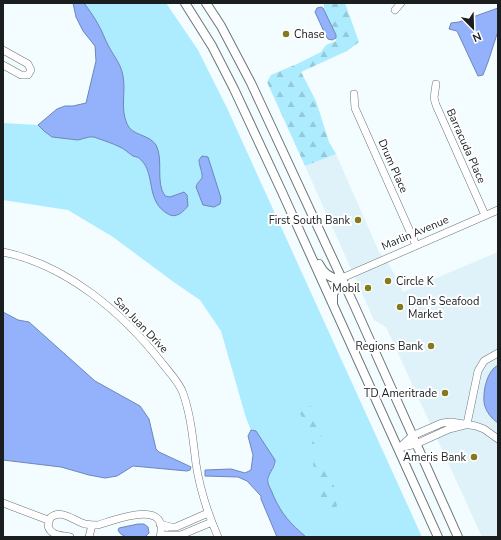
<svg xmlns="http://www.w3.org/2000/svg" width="501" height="540" viewBox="0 0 501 540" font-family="'Nunito Sans',sans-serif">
<defs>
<pattern id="forest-firs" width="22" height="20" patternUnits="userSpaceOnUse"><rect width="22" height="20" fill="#adebff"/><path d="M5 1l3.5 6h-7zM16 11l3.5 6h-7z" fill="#94c9da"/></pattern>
</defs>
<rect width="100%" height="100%" fill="#f3fcff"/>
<path fill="#dff2f9" d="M336,154L379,252L390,266L403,292L498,252V537H482L386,327L374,320L305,166Z"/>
<path fill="#adebff" d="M73,3H166L198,50L227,108L422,537H306L286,519L277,505L268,483L269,475L276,464L256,432L251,430L246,418L221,331L200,300L175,283L113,237L68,210L3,200V123L38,125L57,109L65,106H73L86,103L96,61L95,46L83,31L76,17Z"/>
<path fill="url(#forest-firs)" d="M324,3H345L359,42L347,51L301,72L316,101L329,142L336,154L305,166L267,82L271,75L297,64L321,52L326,45L336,41C336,27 322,16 324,3Z
M300,399L306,400C316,412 326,427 320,443L312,444C309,432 306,416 294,409L296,401Z
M319,458C329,471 342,497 335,513L327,512L318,490L313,463Z"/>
<path fill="#94b2fb" stroke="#6f86b9" d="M73,3H84C89,10 95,18 99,26C102,31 104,37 107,43C112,54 121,63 123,76C126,92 120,108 127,124C132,136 149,134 156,145C164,160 155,182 165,196L170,197L184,192L187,195L188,206C183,212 176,219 168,214C145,201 156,174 141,160C139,157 136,157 133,156C128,153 125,149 120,147C112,143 102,140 94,137H89L78,140L52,137L44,131L38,125L57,109L65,106H73L86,103L96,61L95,46L83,31L76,17Z
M321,7L323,8L336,35V38L332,40L328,39L326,36L315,12L317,8Z
M498,8V31L488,62L483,75L478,76L457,31L449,29L451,23L459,22Z
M202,156L208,157L221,198L220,204L214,207L203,205L196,187C197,183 200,181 202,178C203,173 199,166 199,160Z
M3,312L18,320L29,322L95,381L140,406L149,419L156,449L159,452L189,466L191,467L190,470L187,471L133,466L117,476L105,478L89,475L61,467L3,460Z
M498,365V423C492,419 485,411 484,402C483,390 487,371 498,365Z
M251,430L256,431L275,460C276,468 266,474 268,483C269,487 272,491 273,495C282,515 290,523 306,537H277L261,499V496L247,481L238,477L205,476V470L231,469L245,473L251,470L253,455L248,436Z
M138,524H144L148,527L149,533L145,537C136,537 122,540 118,530L119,528Z"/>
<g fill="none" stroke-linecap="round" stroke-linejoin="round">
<g stroke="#6c7578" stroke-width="8">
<path id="minor" d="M395,10L401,3
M3,50L28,64L31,70L28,75H21L3,65
M436,84L434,98L436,105L485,215
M354,94L355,108L416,245
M3,252C67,265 123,313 162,363C169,372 179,382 183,393C191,416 193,440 196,464C200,490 208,514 218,537
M342,278L498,210
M467,424L478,371L484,361L498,353
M399,448L412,436L442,423L451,422L476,426L484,429L498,439
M399,448L416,444L449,429L465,425
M3,503L48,520
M160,524L171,527H176L208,513
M161,535H181L212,522
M70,537C61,535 51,536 48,526L50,518C61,508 74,521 85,524C90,525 94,525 98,525C115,520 170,498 160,537
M89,537L92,525"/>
</g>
<g stroke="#6c7578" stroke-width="10">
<path id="major" d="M185,3L212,46L234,89L282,192L438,537
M206,3L221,26L251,83L355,307L458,537
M319,264C324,274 331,280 342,278
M333,303V294L342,278"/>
</g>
<use href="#minor" stroke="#fff" stroke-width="7"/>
<use href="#major" stroke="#fff" stroke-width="8"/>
</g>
<g fill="#86791d" stroke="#fff" stroke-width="1.5">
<circle cx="286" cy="34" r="4"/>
<circle cx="358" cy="220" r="4"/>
<circle cx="388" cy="281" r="4"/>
<circle cx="368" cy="288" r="4"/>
<circle cx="400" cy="307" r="4"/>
<circle cx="431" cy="346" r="4"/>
<circle cx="445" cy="393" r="4"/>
<circle cx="474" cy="457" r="4"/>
</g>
<g text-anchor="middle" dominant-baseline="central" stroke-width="4" stroke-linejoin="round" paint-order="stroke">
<g font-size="11" fill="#1a1e1f" stroke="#fff" text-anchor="end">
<text x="294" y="34" text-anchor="start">Chase</text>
<text x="350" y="220">First South Bank</text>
<text x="396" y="281" text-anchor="start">Circle K</text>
<text x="360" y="288">Mobil</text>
<text x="408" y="301" text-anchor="start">Dan's Seafood<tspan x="408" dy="13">Market</tspan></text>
<text x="423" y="346">Regions Bank</text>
<text x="437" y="393">TD Ameritrade</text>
<text x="466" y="457">Ameris Bank</text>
</g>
<g font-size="11" fill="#1a1e1f" stroke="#fff">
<text transform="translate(466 146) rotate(66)">Barracuda Place</text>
<text transform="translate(393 166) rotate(66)">Drum Place</text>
<text transform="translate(415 233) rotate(-23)">Marlin Avenue</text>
<text transform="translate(141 325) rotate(46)">San Juan Drive</text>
</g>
</g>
<rect width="501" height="540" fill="none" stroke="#1a1e1f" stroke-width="8"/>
<g transform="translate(473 28) rotate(157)" stroke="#ffffff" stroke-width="3" paint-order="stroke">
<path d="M0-3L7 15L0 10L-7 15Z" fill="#1a1e1f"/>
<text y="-6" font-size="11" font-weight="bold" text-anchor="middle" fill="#1a1e1f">N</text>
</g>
</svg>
